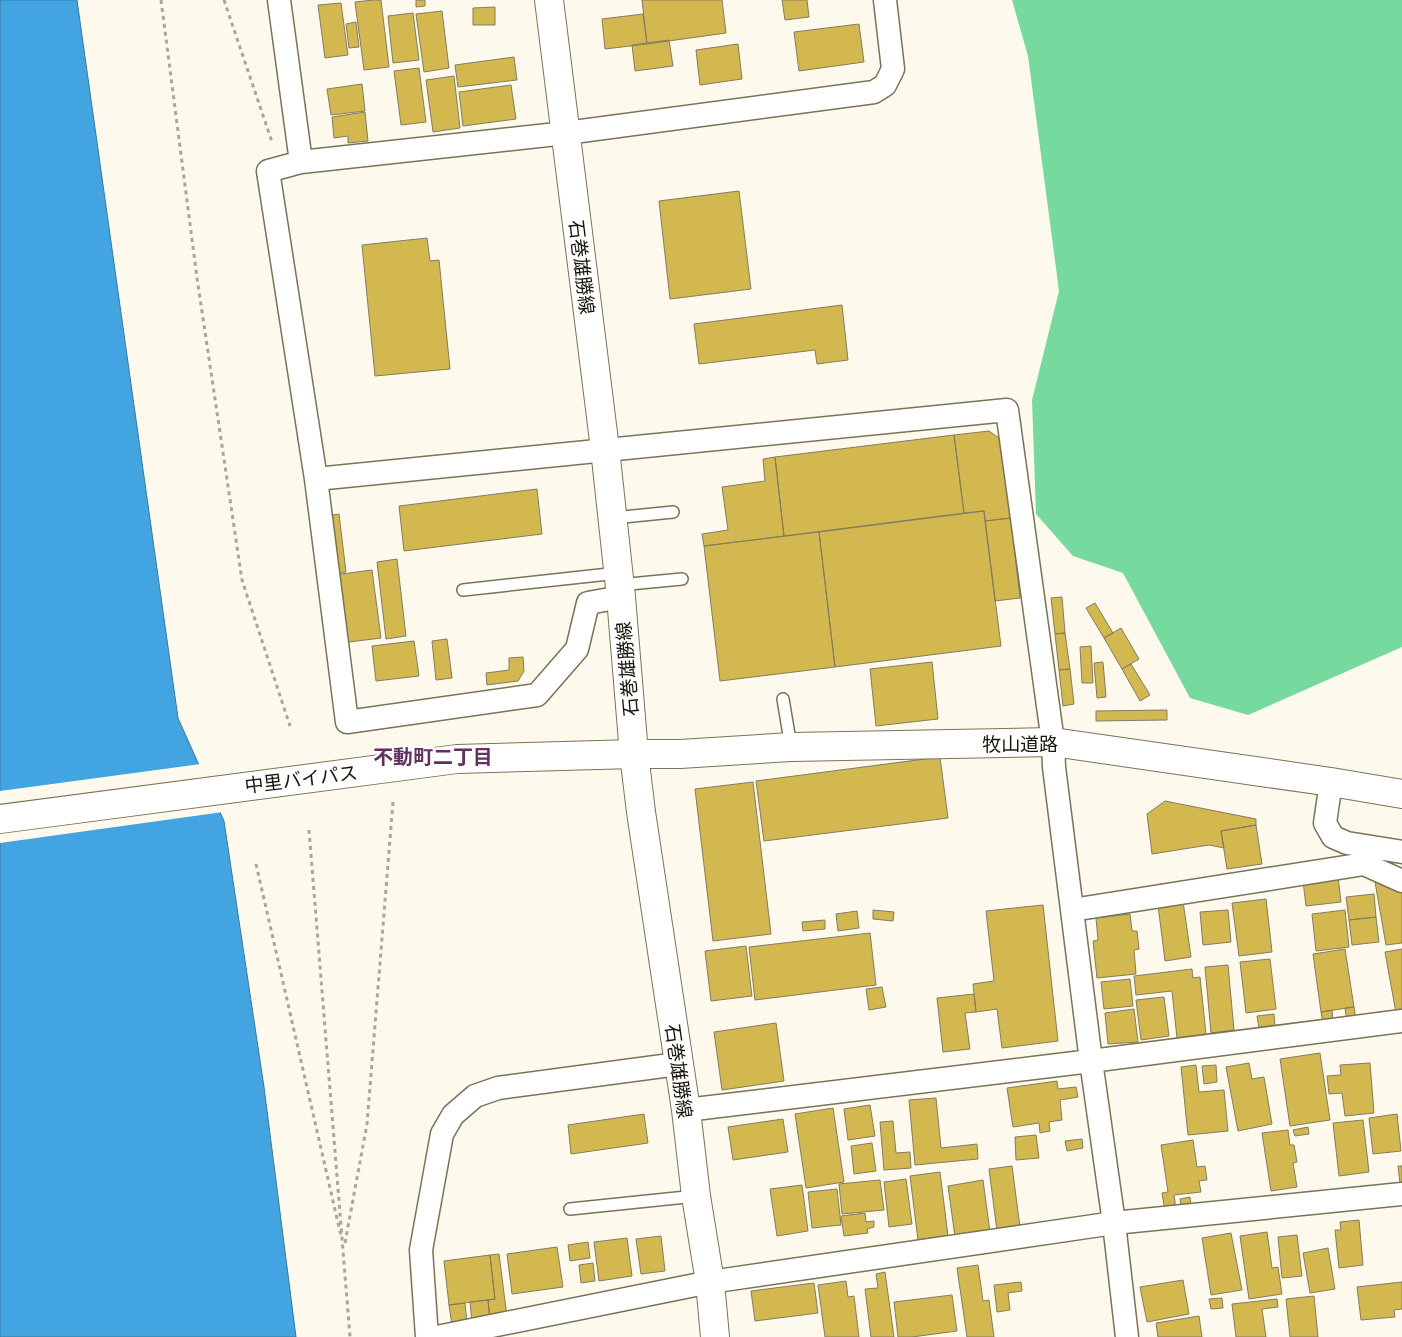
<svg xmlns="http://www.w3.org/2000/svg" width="1402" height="1337" viewBox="0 0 1402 1337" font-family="'PT Sans Narrow','Noto Sans JP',sans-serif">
<rect width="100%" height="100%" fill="#fdfaed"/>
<path fill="#76d99e" d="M1012,0H1402V647L1248,715L1190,698L1123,573L1073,556L1036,514L1032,400L1059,291L1028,56Z"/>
<path fill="#42a5e1" stroke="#367aa0" d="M0,0H77L178,718L224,821L264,1087L296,1337H0Z"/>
<path fill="#fdfaed" d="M201,764L223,812L0,843V791Z"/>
<path fill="#d3b74f" stroke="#847c5f" d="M373,0H381L389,67L364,70L355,2Z
M416,0H425V6L416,7Z
M642,0H722L726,33L647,44Z
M782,0H807L809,17L785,20Z
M341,3L348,55L325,58L318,5Z
M495,7V25H473V8Z
M442,11L449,68L424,72L416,14Z
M413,13L419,60L393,63L388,16Z
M643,14L647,44L605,49L602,19Z
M356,22L359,47L349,48L346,24Z
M859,24L864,62L799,71L794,32Z
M669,40L673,66L635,71L632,45Z
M738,44L742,79L700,85L696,50Z
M514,57L517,80L458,87L455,65Z
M419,68L426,122L401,125L394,71Z
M454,76L460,128L433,132L426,80Z
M362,84L365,111L331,115L327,89Z
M511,85L516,119L463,126L459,92Z
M365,112L368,141L348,143V136L334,138L332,117Z
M739,191L751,289L670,299L659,201Z
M427,238L430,261L439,260L450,369L375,376L362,245Z
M842,305L848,360L817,364L815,350L699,364L694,324Z
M989,431L999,438L1011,518L985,521L984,511L964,513L954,435Z
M954,435L964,513L784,536L775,457Z
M775,457L784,536L704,546L702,534L728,530L722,487L765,481L763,459Z
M537,489L542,534L404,551L399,506Z
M984,511L1001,646L835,667L819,532Z
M339,514L346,572L333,574L326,516Z
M1011,518L1020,598L995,601L985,521Z
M819,532L835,667L720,681L704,546Z
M397,559L406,636L386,639L377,562Z
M372,570L381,638L341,643L334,575Z
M1062,597L1065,633L1055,634L1051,598Z
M1095,603L1113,633L1104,638L1086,608Z
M1121,628L1139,659L1122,669L1104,638Z
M1065,633L1070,669L1059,670L1055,634Z
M447,639L452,678L436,680L432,641Z
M414,641L419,676L376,681L372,646Z
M1091,646L1093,683H1082L1080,647Z
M523,657L524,671L518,681L487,685L486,673L509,670V658Z
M932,662L938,719L876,726L870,669Z
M1103,662L1106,697L1097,698L1094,663Z
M1131,664L1150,695L1140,701L1122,669Z
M1070,669L1074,704L1063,706L1059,670Z
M1167,710V720L1096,721V711Z
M940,757L948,818L764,841L756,781Z
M753,782L771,934L713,941L695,789Z
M1165,801L1256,819V825L1221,831L1224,848L1209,845L1152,854L1147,814Z
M1256,825L1262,864L1227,869L1221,831Z
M1338,877L1341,902L1306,906L1303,881Z
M1383,880L1402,892V943L1386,945L1375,882Z
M1374,894L1376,917L1349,920L1346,897Z
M1266,899L1272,952L1239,956L1232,903Z
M1183,901L1191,957L1165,961L1158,905Z
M1043,905L1058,1041L1002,1048L997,1009L976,1012L973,984L994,981L986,911Z
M873,910L894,912L893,921L873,919Z
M1228,910L1231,942L1203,945L1200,912Z
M1345,910L1349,947L1316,951L1312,914Z
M857,911L859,928L838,931L836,914Z
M1130,914L1132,931H1137L1139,949L1134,950L1136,974L1097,978L1093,941L1098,940L1096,918Z
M1376,917L1379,942L1352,945L1349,920Z
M825,920V929L803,931L802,922Z
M870,933L876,985L755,1000L749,947Z
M746,946L752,996L711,1001L705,951Z
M1345,949L1354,1007L1321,1012L1313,954Z
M1402,949V1012L1396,1013L1385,952Z
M1270,959L1276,1009L1246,1013L1240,962Z
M1228,965L1234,1030L1211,1033L1205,967Z
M1192,969L1193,978L1200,977L1206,1034L1177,1038L1172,991L1136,995L1134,976Z
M1130,979L1133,1006L1104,1009L1101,982Z
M882,987L886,1007L869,1010L866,989Z
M974,994L976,1012L965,1013L970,1049L943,1052L937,998Z
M1164,997L1169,1036L1141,1040L1136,1000Z
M1354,1007L1356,1020L1347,1021L1345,1008Z
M1134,1009L1138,1042L1108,1044L1105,1013Z
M1332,1010L1333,1023L1323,1024L1321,1012Z
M1274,1014L1275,1026L1259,1028L1257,1016Z
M776,1023L784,1081L722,1090L714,1032Z
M1320,1053L1330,1120L1290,1126L1280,1059Z
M1249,1063L1252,1079L1264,1077L1272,1124L1238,1131L1226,1067Z
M1370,1063L1374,1113L1345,1116L1342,1093L1329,1094L1327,1076L1341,1075L1340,1065Z
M1196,1065L1199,1092L1224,1090L1228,1131L1188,1135L1181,1067Z
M1216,1065L1217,1082L1204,1084L1202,1066Z
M1057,1081L1058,1089L1076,1087L1078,1097L1060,1100L1062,1120L1049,1122L1050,1131L1040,1133L1039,1123L1013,1127L1007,1088Z
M936,1098L941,1148L977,1144L978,1159L915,1165L909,1100Z
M870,1105L875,1136L848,1140L844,1109Z
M833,1108L844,1182L806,1188L795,1114Z
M644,1114L648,1143L571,1154L568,1125Z
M1397,1114L1401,1151L1373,1154L1369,1118Z
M783,1119L788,1152L733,1160L728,1127Z
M1363,1120L1369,1172L1339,1176L1333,1123Z
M893,1121L896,1153L910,1152L911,1168L884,1170L880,1122Z
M1308,1127L1309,1134L1295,1136L1293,1130Z
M1288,1130L1290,1145H1294L1297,1162L1293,1163L1297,1187L1271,1191L1262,1133Z
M1036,1135L1039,1158L1016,1160L1015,1137Z
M1082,1139L1083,1148L1067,1151L1065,1141Z
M1193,1140L1197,1167L1205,1166L1207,1180L1199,1181L1201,1192L1174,1195L1176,1209L1165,1211L1162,1193L1168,1192L1161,1145Z
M872,1143L876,1171L854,1174L851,1146Z
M1012,1166L1020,1227L997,1231L989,1169Z
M1398,1166H1402V1182L1400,1183Z
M940,1172L948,1236L918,1240L910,1176Z
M906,1179L912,1224L889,1227L884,1182Z
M880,1180L884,1210L842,1214L839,1184Z
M983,1180L990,1232L955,1237L948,1186Z
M802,1185L808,1231L777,1236L770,1189Z
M837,1189L841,1225L812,1228L808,1192Z
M1190,1197L1191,1205L1181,1207L1180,1199Z
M865,1213L866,1222L874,1221V1227L867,1229L868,1233L844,1236L841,1216Z
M1359,1220L1363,1265L1339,1268L1335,1230H1341L1340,1222Z
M1267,1232L1272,1268L1278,1267L1282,1294L1249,1299L1240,1236Z
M1231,1233L1242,1290L1211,1295L1202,1238Z
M1297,1235L1302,1276L1282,1278L1278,1237Z
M661,1236L665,1271L641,1274L636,1239Z
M627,1238L632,1276L599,1281L594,1242Z
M588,1242L590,1258L570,1261L568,1245Z
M557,1247L563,1287L512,1294L507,1254Z
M1328,1248L1335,1289L1310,1293L1303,1253Z
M499,1254L507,1317L490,1319L488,1300L495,1299L490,1255Z
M490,1255L495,1299L449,1305L444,1261Z
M593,1263L595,1281L581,1283L579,1265Z
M978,1265L983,1301L989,1300L994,1337H967L957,1268Z
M885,1272L894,1337H871L865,1289L878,1288L876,1274Z
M1183,1280L1189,1314L1147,1322L1140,1287Z
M846,1281L848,1297L854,1296L859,1337H825L818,1285Z
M1021,1282L1022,1291L1008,1293L1010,1310L997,1312L994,1285Z
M1402,1282V1309L1394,1310L1395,1317L1361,1320L1357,1287Z
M814,1283L818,1313L755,1321L751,1291Z
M952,1295L957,1331L912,1337H898L894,1302Z
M1314,1296L1318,1337H1290L1286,1299Z
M1222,1298L1223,1308L1211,1309L1209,1299Z
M1277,1299L1278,1307L1262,1309L1266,1337H1236L1232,1304Z
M488,1300L490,1319L472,1322L470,1302Z
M465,1303L467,1323L452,1325L449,1305Z
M1199,1316L1202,1337H1158L1156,1323Z"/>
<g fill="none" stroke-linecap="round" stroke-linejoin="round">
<g stroke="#7a7355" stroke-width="14">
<path id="service" d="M613,518L673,512
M619,585L682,579
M463,590L618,573
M783,699L791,747
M570,1209L696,1196"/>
</g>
<g stroke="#7a7355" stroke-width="25">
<path id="minor" d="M279,0L301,162
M316,479L1007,410L1053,742L1054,767L1091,1061L1114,1223L1127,1337
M621,597L588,603L577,649L537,695L347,722L316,479L268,171L301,162L566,133L874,92L885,85L893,69L885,0
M1331,782L1325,823L1333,837L1347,843L1402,852
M1072,910L1364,864L1402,881
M686,1110L1091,1061L1402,1021
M427,1337L421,1250L442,1134L453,1115L475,1096L498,1088L678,1064
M437,1337L710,1282L1114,1223L1402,1194"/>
</g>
<g stroke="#7a7355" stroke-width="30">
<path id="tertiary" d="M0,819L457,759L634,754H680L791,747L1053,742L1331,782L1402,794"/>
</g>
<g stroke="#7a7355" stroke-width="30">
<path id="secondary" d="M549,0L605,449L621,597L634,754L641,812L686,1110L696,1196L710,1282L715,1337"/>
</g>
<path stroke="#a9a69a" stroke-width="3" stroke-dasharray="4 4" stroke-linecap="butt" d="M161,0L197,278L242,580L290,726
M224,0L272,142
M309,830L350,1337
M256,864L341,1236
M345,1243L367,1124L393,802"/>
<use href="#service" stroke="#fff" stroke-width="11"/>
<use href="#minor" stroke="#fff" stroke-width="22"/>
<use href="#tertiary" stroke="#fff" stroke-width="28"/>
<use href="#secondary" stroke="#fff" stroke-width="28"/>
</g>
<g text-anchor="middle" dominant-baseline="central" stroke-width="4.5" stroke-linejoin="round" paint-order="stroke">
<g font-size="19" fill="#19150a" stroke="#fff">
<text transform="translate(582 267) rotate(83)">石巻雄勝線</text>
<text transform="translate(627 669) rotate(-95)">石巻雄勝線</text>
<text x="1020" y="744">牧山道路</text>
<text transform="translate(301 779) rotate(-7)">中里バイパス</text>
<text transform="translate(679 1071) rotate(82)">石巻雄勝線</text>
</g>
<g font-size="20" font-weight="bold" fill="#632f5f" stroke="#fff">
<text x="433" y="757">不動町二丁目</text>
</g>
</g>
</svg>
